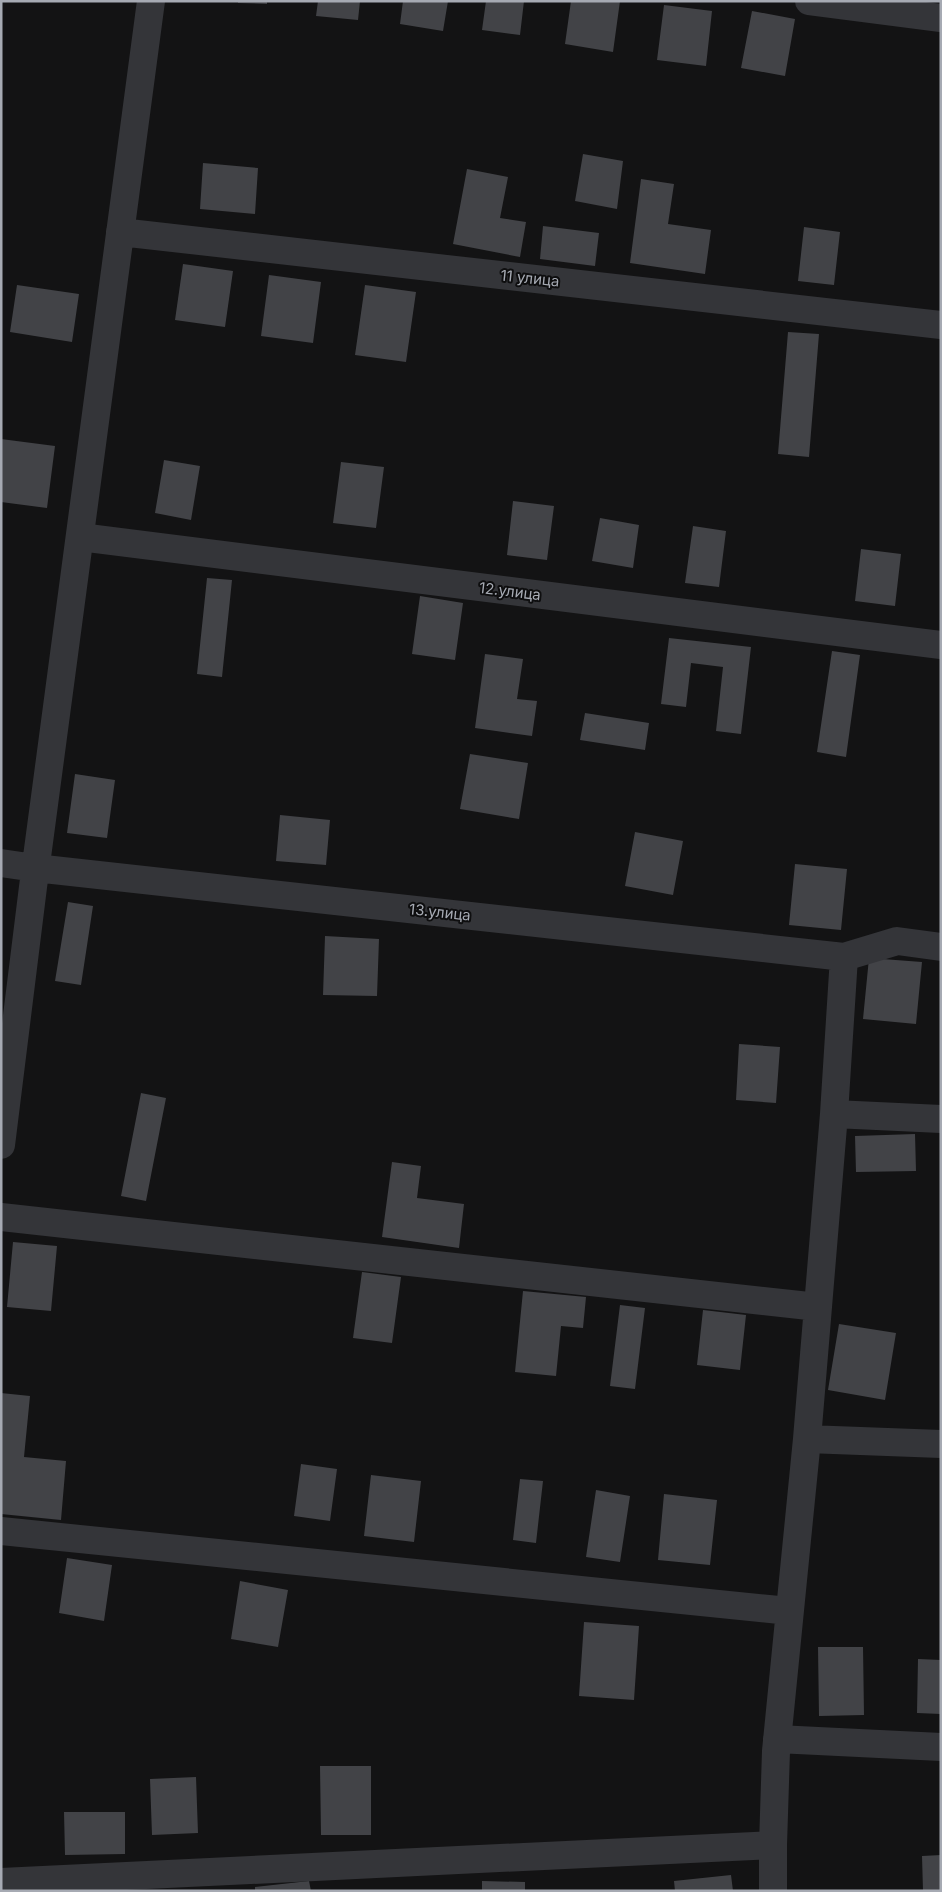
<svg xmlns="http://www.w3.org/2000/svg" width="942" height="1892" viewBox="0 0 942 1892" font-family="Inter,sans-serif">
<rect width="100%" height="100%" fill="#131314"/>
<path fill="#424347" d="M238,1H267V4L238,3Z
M318,1H360L358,20L316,16Z
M403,1H448L443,31L400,24Z
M486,1H524L520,35L482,30Z
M571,1H620L613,52L565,44Z
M664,5L712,11L706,66L657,60Z
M752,11L795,19L785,76L741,68Z
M583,154L623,161L617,209L575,201Z
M203,163L258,168L255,214L200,209Z
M467,169L508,177L500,218L526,222L520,257L453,244Z
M641,179L674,184L668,224L711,230L705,274L630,263Z
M543,226L599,233L595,266L540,259Z
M804,227L840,232L834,285L798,281Z
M183,264L233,271L225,327L175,320Z
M269,275L321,282L313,343L261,336Z
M17,285L79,294L72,342L10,332Z
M365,285L416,292L406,362L355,355Z
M788,332L819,334L809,457L778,454Z
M1,439L55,446L47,508L1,502Z
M164,460L200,466L191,520L155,513Z
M341,462L384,467L376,528L333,523Z
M513,501L554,506L547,560L507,555Z
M600,518L639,525L633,568L592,561Z
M693,526L726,531L719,587L685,583Z
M861,549L901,554L895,606L855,601Z
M207,578L232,580L222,677L197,674Z
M420,596L463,603L455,660L412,654Z
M669,638L751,647L741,734L716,731L723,667L691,663L686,707L661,704Z
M832,651L860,655L846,757L817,752Z
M485,654L523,659L517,699L537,701L532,736L475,728Z
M585,713L649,723L645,750L580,740Z
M470,754L528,763L519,819L460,809Z
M75,774L115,780L107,838L67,833Z
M280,815L330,820L326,865L276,861Z
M635,832L683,841L673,895L625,886Z
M795,864L847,869L841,930L789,925Z
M68,902L93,906L81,985L55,981Z
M325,936L379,939L377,996L323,995Z
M869,958L922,962L916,1024L863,1019Z
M739,1044L780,1047L776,1103L736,1100Z
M141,1093L166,1098L146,1201L121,1196Z
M915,1134L916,1171L856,1172L855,1136Z
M392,1162L421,1166L417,1198L464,1204L459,1248L382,1237Z
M13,1242L57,1246L51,1311L7,1307Z
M362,1272L401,1277L392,1343L353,1338Z
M523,1291L586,1297L583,1328L561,1326L556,1376L515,1372Z
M620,1305L645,1308L635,1389L610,1386Z
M703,1310L746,1315L740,1370L697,1365Z
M839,1324L896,1333L885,1400L828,1390Z
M1,1393L30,1396L24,1457L66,1461L61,1520L1,1514Z
M301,1464L337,1469L330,1521L294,1516Z
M371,1475L421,1481L414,1542L364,1536Z
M520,1479L543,1481L536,1543L513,1540Z
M596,1490L630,1496L620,1562L586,1557Z
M664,1494L717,1500L710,1565L658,1560Z
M67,1558L112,1565L104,1621L59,1613Z
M240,1581L288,1590L278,1647L231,1639Z
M584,1622L639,1626L634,1700L579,1696Z
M818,1647H863L864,1715L819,1716Z
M918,1659L941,1660V1714L917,1713Z
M320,1766H371V1835H321Z
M196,1777L198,1833L152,1835L150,1779Z
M64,1812H125V1854L65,1855Z
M941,1855V1891H923L922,1856Z
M731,1875L733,1891H675L674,1881Z
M309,1881L311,1891H255V1887Z
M482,1881L525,1882V1891H482Z"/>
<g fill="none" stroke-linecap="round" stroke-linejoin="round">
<path stroke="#343539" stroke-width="28" d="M809,1L941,18
M120,232L941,325
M80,537L941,645
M1,863L35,868L844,957L897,941L941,947
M834,1114L941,1119
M1,1145L33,887L151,1
M1,1217L818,1307
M807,1439L941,1444
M1,1531L789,1611
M777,1739L941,1747
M773,1845V1891
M1,1882L773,1845L776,1751L807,1439L834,1114L844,957"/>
</g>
<g text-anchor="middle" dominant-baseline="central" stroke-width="4" stroke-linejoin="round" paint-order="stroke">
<g font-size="15" fill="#a6aab3" stroke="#0e0e0f">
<text transform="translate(530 278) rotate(6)">11 улица</text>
<text transform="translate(510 591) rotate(7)">12.улица</text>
<text transform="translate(440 912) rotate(6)">13.улица</text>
</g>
</g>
<rect width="942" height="1892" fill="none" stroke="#a6aab3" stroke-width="5"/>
</svg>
